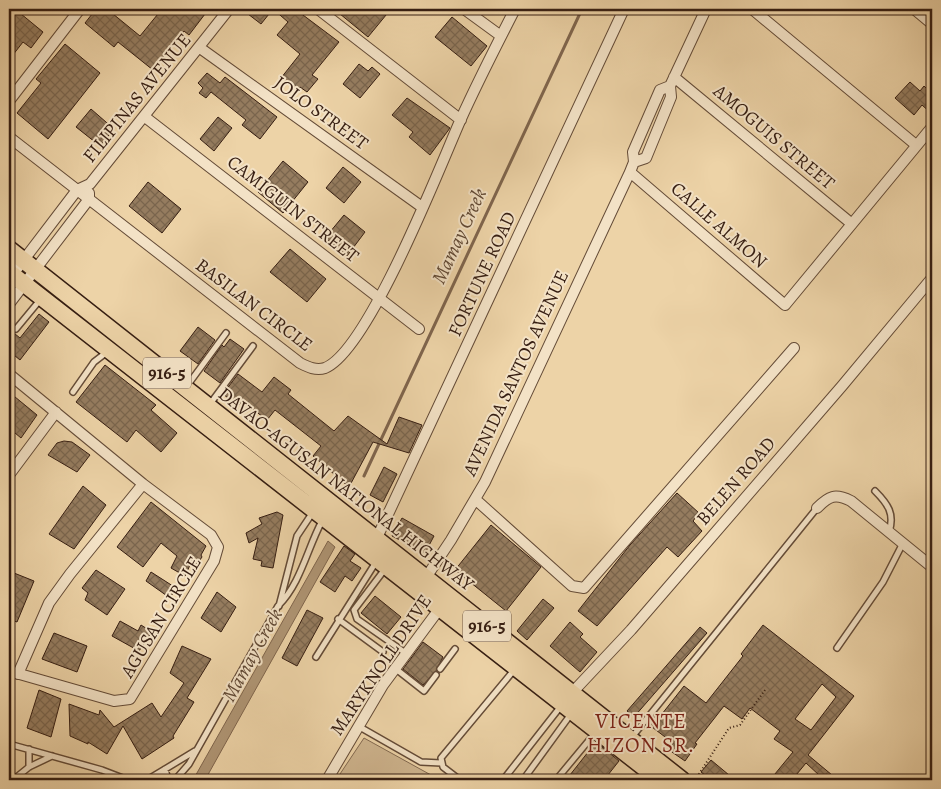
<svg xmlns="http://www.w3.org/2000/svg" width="941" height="789" viewBox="0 0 941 789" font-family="Alegreya,serif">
<defs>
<pattern id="building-cross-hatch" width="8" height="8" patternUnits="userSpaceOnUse" patternTransform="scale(1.25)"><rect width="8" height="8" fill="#957c5f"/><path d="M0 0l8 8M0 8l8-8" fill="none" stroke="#7a654d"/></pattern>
</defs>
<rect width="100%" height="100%" fill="#edd3a7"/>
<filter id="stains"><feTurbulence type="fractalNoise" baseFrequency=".004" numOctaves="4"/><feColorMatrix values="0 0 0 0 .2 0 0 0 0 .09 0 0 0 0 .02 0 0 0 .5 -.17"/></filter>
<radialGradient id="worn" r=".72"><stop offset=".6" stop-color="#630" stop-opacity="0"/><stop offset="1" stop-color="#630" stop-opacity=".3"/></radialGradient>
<path fill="#ceb48e" stroke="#826950" d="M364,738L440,780H336Z"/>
<path fill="#af9574" stroke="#7f654d" d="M328,541L335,547L205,780H193Z"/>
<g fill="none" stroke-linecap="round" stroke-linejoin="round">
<path stroke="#7f654d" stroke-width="3" d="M364,476L582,9"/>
</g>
<path fill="url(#building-cross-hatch)" stroke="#361e12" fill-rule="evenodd" d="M15,9L43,32L31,48L23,42L9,60V15Z
M96,9H107L140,36L162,9H198L205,14L189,35L184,31L153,70L118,42L114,47L85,23Z
M253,9H295L339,42L312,75L318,79L307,92L300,87L297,91L281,78L300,54L277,35L288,22L273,9L261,24L248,14Z
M334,9H391L368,37Z
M452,17L487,46L471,66L435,37Z
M65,44L100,73L48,139L17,113L41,83L36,79Z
M359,64L368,71L372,67L380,74L360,98L343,84Z
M207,73L220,83L225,77L277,117L260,139L242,125L246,120L211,92L206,98L199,93L203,88L198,83Z
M910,82L920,91L924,86L932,94V114L922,105L914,115L895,98Z
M407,98L450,128L430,155L409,137L413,132L392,115Z
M91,109L114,129L100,146L76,127Z
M218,117L232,128L214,151L200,139Z
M283,161L308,182L283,213L258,192Z
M343,167L361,182L344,203L326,188Z
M148,182L181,209L162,233L129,206Z
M344,215L365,232L347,256L325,238Z
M290,249L326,279L307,302L270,272Z
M39,314L49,322L20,360L9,351V329L20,338Z
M198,327L215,340L198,364L180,351Z
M230,339L244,349L220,383L204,371L222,345L224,347Z
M105,365L156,405L151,410L177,433L161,452L136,430L127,442L76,402Z
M238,374L262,392L274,377L291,390L288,394L334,431L348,416L387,444L399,417L422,425L409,453L373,442L349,487L313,456L321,446L275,410L267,420L242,401L238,406L223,394Z
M9,392L37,415L21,438L9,428Z
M64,441L72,442L90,455L77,472L48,455L57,443Z
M384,467L397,474L383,502L370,495Z
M83,486L106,505L74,549L49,534Z
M677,493L699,513L693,521L702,531L678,557L667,547L597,626L578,611L630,545Z
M151,502L206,546L201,555L202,557L195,567L190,565L185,576L171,568L177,556L161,543L143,567L117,547Z
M277,512L283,515L273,568L261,566L262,561L253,559L258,538L249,543L246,533L262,524L259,518Z
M402,518L434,536L425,553L392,536Z
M491,525L541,567L506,611L455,570Z
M344,546L355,554L350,561L361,568L352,581L345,576L335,592L320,582Z
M96,570L125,589L107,615L85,600L88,593L82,588Z
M9,571L34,581L17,622L9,619Z
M151,572L176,588L170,598L146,581Z
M217,592L236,607L221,632L201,618Z
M375,596L401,617L387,634L361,613Z
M543,599L554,608L527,640L517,631Z
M307,610L323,618L297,666L282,658Z
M120,621L138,631L141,625L152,632L139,651L112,636Z
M570,622L583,634L580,637L597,652L580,672L550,646Z
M763,625L854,696L808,755L838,780H816L820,776L806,763L792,780H770L793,752L774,739L780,731L750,708L742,719L724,706L695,743L697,744L685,761L669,750L673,743L648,724L654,716L658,719L684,686L706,703L743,656L741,654ZM822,684L836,697L811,730L795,719Z
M700,627L707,633L634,717L627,711Z
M54,633L87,646L77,672L42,659Z
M423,642L443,657L436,671L423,685L403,669Z
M182,646L211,659L187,698L194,702L173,736L174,738L142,759L123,726L107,754L88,742V744L70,736L69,704L99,715L100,710L114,727L152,703L161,717L184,683L170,673Z
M39,690L61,699L51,737L27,728Z
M596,742L619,761L604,780H566Z
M711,760L735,780H711L701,772Z"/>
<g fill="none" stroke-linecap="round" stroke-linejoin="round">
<g stroke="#644b37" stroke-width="8">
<path id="service" d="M16,329L40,300
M187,386L226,333
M73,392L94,362L107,352
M210,404L253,346
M875,491C888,504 895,514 889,532
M385,569L354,610L357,619L407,654
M279,606L297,536L313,512
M338,619L383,652
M837,648L883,582L903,543
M316,657L376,562
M396,669L424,691L436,675
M440,669L455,649
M358,726L421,762L441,763
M632,737L817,508
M9,744L102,770L128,780
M29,749V767
M165,769L168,780
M13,780L29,767L52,756
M147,780L195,751
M175,780L189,764L278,606C301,583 307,549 322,521
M460,780L443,767L441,758L515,669
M503,780L561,706
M523,780L571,714
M556,780L595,733"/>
</g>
<g stroke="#644b37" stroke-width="12">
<path id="minor" d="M318,9L461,120
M464,9L501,36
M752,9L916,145
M914,9L932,24
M200,48L422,207
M674,77L852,224
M9,101L80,9
M145,117L419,329
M9,137L300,363C308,367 316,371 325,368C368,351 439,169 460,121C477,83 496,46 515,9
M634,162L646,158L671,97L670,86L706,9
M630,172L785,305L932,127
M10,278L77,190L90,184L229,9
M9,304L89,199V193
M9,374L143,484L211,535L218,547L214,561L130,699L114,701L9,671
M9,475L56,412
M475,499L572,586L584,588L794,348
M817,508C829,496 835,493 851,501L932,567
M375,542L624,9
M423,582L451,540L485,482L630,172L634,162L633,152L660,90L670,86
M18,674L49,603L70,574L143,484
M569,696L631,630L842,386L932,278
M327,780L383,685L443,604"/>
</g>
<g stroke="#361e12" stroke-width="19">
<path id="primary" d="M9,249L682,780
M9,272L660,780"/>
</g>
<path stroke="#361e12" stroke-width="2" stroke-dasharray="1 2.5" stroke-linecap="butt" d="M695,780L729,728L740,725L765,690"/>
<use href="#service" stroke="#f3e2c6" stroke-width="5"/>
<use href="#minor" stroke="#f3e2c6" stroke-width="10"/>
<use href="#primary" stroke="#edd3a7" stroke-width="16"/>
</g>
<g text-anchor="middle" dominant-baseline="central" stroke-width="4" stroke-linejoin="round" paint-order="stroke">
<g fill="#f3e2c6" stroke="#6f5948" stroke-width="1">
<rect x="143" y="357.5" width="48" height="31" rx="4"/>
<rect x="463" y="610.5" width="48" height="31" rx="4"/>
</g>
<g font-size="18" font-weight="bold" fill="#361e12">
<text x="167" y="373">916-5</text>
<text x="487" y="626">916-5</text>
</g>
<g font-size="19" fill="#361e12" stroke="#f3e2c6">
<text transform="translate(137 98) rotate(-51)">FILIPINAS AVENUE</text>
<text transform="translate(321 113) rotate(36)">JOLO STREET</text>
<text transform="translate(774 137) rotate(40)">AMOGUIS STREET</text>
<text transform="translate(293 209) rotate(38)">CAMIGUIN STREET</text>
<text transform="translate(719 225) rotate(41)">CALLE ALMON</text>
<text transform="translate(482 274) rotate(-65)">FORTUNE ROAD</text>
<text transform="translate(254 305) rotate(37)">BASILAN CIRCLE</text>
<text transform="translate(516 373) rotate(-65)">AVENIDA SANTOS AVENUE</text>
<text transform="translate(736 481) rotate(-49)">BELEN ROAD</text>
<text transform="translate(346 489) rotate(38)">DAVAO-AGUSAN NATIONAL HIGHWAY</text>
<text transform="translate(161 617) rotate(-59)">AGUSAN CIRCLE</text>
<text transform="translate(381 665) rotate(-56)">MARYKNOLL DRIVE</text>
</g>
<g font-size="20" font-style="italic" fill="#604834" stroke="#f3e2c6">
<text transform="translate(459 236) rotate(-65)">Mamay Creek</text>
<text transform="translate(252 655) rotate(-61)">Mamay Creek</text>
</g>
<g font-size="21" letter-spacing="1" fill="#7a1f14" stroke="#f3e2c6">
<text x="641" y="721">VICENTE<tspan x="641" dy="24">HIZON SR.</tspan></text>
</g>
</g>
<rect width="941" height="789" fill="none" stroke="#edd3a7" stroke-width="30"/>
<rect x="10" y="10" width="921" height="769" fill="none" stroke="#361e12" stroke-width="2.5"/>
<rect x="15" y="15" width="911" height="759" fill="none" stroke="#361e12"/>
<rect width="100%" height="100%" filter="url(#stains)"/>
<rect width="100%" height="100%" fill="url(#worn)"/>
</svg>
